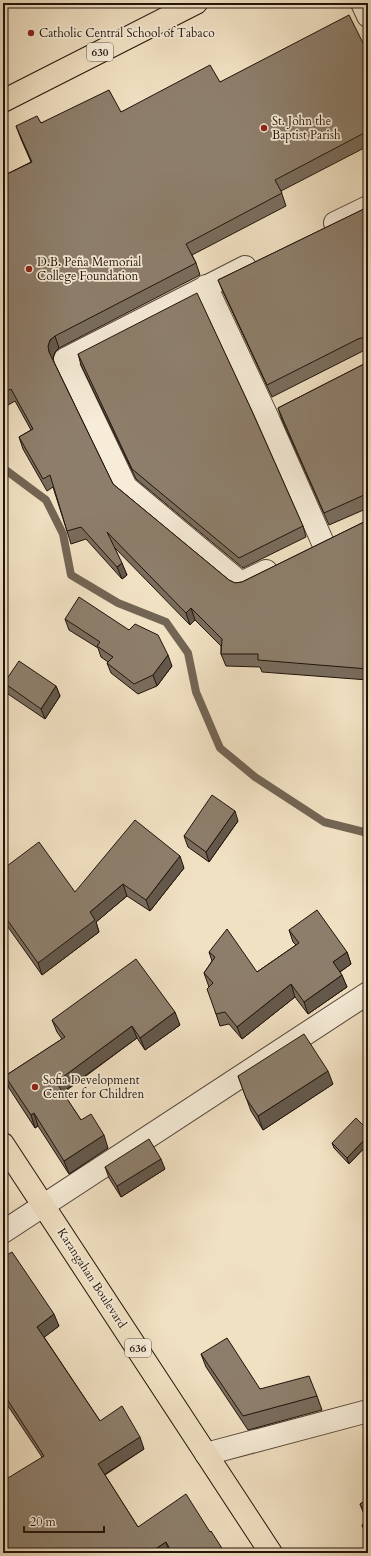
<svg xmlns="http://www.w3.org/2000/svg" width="371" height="1556" viewBox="0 0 371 1556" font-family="Cardo,serif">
<rect width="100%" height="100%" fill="#f1e1c3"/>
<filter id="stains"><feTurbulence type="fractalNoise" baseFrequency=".005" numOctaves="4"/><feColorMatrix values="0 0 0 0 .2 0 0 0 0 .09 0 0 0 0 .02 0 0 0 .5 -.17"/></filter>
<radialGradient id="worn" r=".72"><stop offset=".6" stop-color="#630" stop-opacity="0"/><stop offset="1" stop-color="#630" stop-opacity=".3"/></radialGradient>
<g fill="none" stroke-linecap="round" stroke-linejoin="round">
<path stroke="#736554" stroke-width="8" d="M3,470L7,471L46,500L63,534L71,575L118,603L166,622L188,653L196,692L220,748L255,777L324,822L368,833"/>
<g stroke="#554639" stroke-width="24">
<path id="minor" d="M362,3L368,16
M335,223L368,207
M245,267L65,359L126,487L241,583L266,571
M206,286L266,414L323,543
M3,1232L368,993
M206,1454L368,1411"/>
</g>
<g stroke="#21130b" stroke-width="24">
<path id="primary" d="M3,101L196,3
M3,1144L271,1553"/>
</g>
<use href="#minor" stroke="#f6ecd8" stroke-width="22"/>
<use href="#primary" stroke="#f1e1c3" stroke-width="22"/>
</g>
<path fill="#796c5c" stroke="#21130b" d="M368,53V146L281,191L286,206L192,255L196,263L200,275L59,348L55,352L53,358V360L113,484L229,580L235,583L242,582L368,520V680L262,672L260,667L226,666L221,654V646L195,620L190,625L114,547L127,575L122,579L86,539L71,544L67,531L53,487L47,491L23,449L19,437L31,430L15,401L3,408V176L31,162L21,139L16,126L121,112L220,82Z
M368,207V350L363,351L272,397L223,292L218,280Z
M78,354L303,526L306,537L243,568L136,479L81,365Z
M368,362V508L329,525L282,420L278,408Z
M65,619L129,630L172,666L157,686L138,694L111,673L107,663L108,662L101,657L98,648L69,630Z
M4,683L56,686L60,696L45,719L8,694Z
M238,821L209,862L188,847L184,836Z
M184,868L150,911L127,896L96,922L99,932L42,975L3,920V869L75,892Z
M289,930L347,952L351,964L340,972L347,987L308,1014L295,997L242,1039L229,1024L220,1026L216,1014L209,987L204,973L212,961L209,952L257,972L296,945L293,942Z
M52,1020L180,1025L145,1050L137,1038L63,1093L81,1120L108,1148L69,1174L38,1126L35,1128L9,1088L5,1076L62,1039L57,1032Z
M238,1076L333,1084L263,1130L251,1111Z
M368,1130V1144L349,1164L334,1148L332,1143Z
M105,1167L165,1169L121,1197L109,1178Z
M3,1257L59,1326L44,1337L100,1421L144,1449L105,1475L138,1527L210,1532L225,1553H3L42,1457L6,1403L3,1405Z
M201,1354L260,1389L317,1396L322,1410L248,1430L206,1367Z
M368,1499V1541L362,1525L367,1522L360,1504Z"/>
<path fill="#63584b" stroke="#21130b" d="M55,336L59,348L55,352L53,358L54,364L49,352L48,346L50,340Z
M122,563L127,575L122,579L117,567Z
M191,608L195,620L190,625L186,613Z
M168,655L172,666L157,686L153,675Z
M56,686L60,696L45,719L41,709Z
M235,811L238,821L209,862L206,852Z
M180,856L184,868L150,911L146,900Z
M123,884L127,896L96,922L99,932L42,975L38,963L90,912Z
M347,952L351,964L337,974L333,962Z
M342,975L347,987L308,1014L304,1002Z
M291,984L295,997L242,1039L237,1027Z
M175,1012L180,1025L145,1050L140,1038Z
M132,1026L137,1038L60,1094L56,1082Z
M328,1071L333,1084L263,1130L258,1116Z
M34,1113L38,1126L35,1128L31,1115Z
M104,1135L108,1148L69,1174L64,1161Z
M368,1136V1144L349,1164L347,1158Z
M161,1159L165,1169L121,1197L117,1186Z
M54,1314L59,1326L42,1339L37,1327Z
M3,1395L6,1403L3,1405Z
M140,1437L144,1449L102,1476L98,1464Z
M166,1542L170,1553H149Z"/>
<path fill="#8d7e6b" stroke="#21130b" d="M349,15L368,53V131L275,180L282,193L186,244L196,263L55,336L50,340L48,346L49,352L113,484L229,580L235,583L242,582L368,520V669L258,660V654H221L222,639L191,608L186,613L107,532L122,563L117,567L81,527L67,531L50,475L43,479L19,437L33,429L11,389L3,393V176L32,162L16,126L37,116L41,123L109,90L121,112L210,65L220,82Z
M368,207V339L365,337L358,339L267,385L218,280Z
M197,293L251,409L303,526L239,558L132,469L78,354Z
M368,362V497L364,495L324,513L278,408Z
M79,597L129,630L135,624L158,635L168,655L153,675L134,684L107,663L113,657L97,646L100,642L65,619Z
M19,661L56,686L41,709L4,683Z
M212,795L235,811L206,852L184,836Z
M135,820L180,856L146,900L123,884L90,912L95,920L38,963L3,914V869L39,842L75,892Z
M317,910L347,952L333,962L342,975L304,1002L291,984L237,1027L225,1012L216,1014L207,989L213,983L204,973L215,957L209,952L227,929L257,972L299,943L289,930Z
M136,959L175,1012L140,1038L132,1026L56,1082L81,1120L91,1114L104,1135L64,1161L34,1113L31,1115L5,1076L65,1037L52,1020Z
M304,1034L328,1071L258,1116L246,1098L238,1076Z
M356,1118L368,1130V1136L347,1158L332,1143Z
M149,1139L161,1159L117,1186L105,1167Z
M12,1252L54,1314L37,1327L100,1421L122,1406L140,1437L98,1464L138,1527L186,1494L210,1532L211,1531L225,1553H172L166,1542L149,1553H3V1481L44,1456L3,1393V1257Z
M227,1338L260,1389L309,1376L317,1396L243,1416L201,1354Z
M368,1499V1517L360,1504Z
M368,1521V1535L362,1525Z"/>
<g fill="#8f2418" stroke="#f6ecd8" stroke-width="1.5">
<circle cx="31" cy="33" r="4"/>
<circle cx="264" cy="128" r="4"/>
<circle cx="29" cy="269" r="4"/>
<circle cx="35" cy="1087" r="4"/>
</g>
<g text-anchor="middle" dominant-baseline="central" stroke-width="3.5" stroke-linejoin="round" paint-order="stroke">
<g fill="#f6ecd8" stroke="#615448" stroke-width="1">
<rect x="87" y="43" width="26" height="18" rx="3"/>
<rect x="125" y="1339" width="26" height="18" rx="3"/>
</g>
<g font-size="11" font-weight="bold" fill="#21130b">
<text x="100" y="52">630</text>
<text x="138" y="1348">636</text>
</g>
<g font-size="12" fill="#21130b" stroke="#f6ecd8" text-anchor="start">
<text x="39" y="33">Catholic Central School of Tabaco</text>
<text x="272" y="121">St. John the<tspan x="272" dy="14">Baptist Parish</tspan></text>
<text x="37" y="262">D.B. Peña Memorial<tspan x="37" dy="14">College Foundation</tspan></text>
<text x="43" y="1080">Sofia Development<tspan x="43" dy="14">Center for Children</tspan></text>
</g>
<g font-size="12" fill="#21130b" stroke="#f6ecd8">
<text transform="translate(92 1278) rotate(57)">Karangahan Boulevard</text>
</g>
</g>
<rect width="371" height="1556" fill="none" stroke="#f1e1c3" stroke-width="16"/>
<rect x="4" y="4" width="363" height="1548" fill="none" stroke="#21130b" stroke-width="2"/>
<rect x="8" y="8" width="355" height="1540" fill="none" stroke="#21130b"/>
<path d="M24 1526v6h80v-6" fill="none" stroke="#21130b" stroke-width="2"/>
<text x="30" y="1526" font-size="12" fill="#21130b" stroke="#f6ecd8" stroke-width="3" paint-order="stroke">20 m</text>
<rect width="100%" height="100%" filter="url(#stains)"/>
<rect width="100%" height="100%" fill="url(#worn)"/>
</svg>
